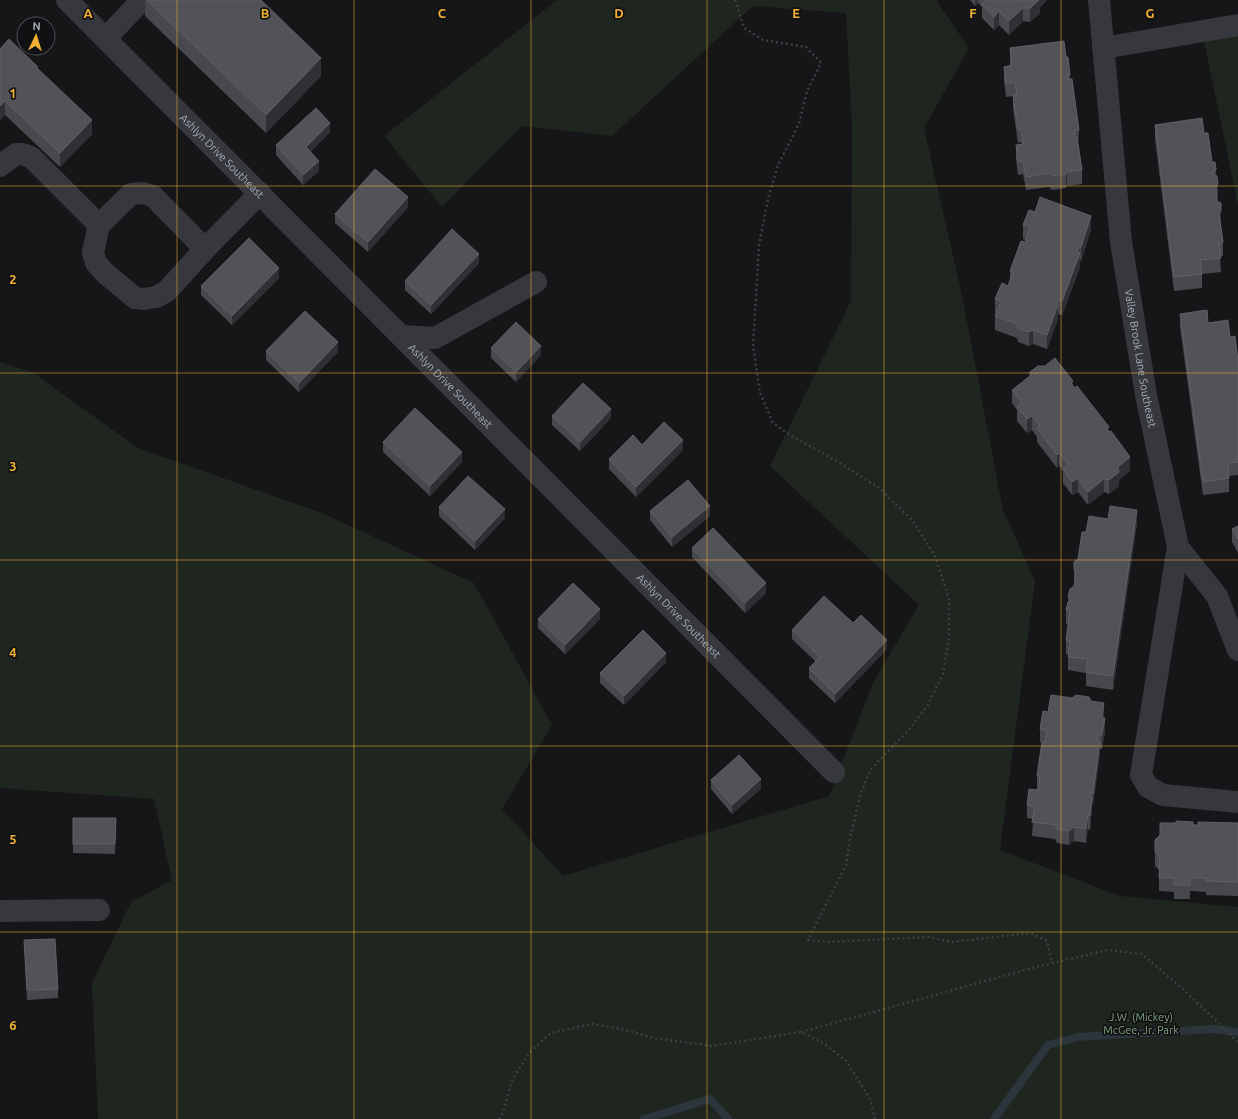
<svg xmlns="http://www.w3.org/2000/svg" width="1238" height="1119" viewBox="0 0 1238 1119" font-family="Ubuntu,sans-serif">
<rect width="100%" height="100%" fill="#161618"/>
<path fill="#1e261f" d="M557,0H936L969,48L924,128L963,300L1003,510L1035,581L1000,850L1120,896L1238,907V1119H98L92,983L131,902L172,880L154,799L0,788V362L32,372L138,448L322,513L474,583L552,725L502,809L563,876L829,796L874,681L919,605L770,466L851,301L852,126L846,13L753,6L612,136L522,126L442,207L384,136Z
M1238,36V205L1204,41Z"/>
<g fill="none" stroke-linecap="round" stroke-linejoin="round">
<path stroke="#2c353c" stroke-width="8" d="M644,1119L710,1099L728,1119
M994,1119L1048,1045L1078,1037L1214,1029L1238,1032"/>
<path stroke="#3d3f44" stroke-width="2.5" stroke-dasharray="2 3" stroke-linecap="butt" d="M735,0L744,28L763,40L806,47L821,63L807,91L799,124L778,165L768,199L759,245L753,346L760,393L773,423L790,435L840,463L879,488L913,521L935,556L949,598V639L943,673L928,705L907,732L870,770L860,796L850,838L846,865L808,940L829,942L929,937L951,942L1030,933L1047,941L1052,963
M801,1032L1036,967L1108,950L1142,954L1184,990L1238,1042
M499,1119L502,1116L512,1080L530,1052L551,1033L592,1024L626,1030L654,1038L712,1046L801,1032L825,1044L847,1062L870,1099L875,1119"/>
<g stroke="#37383d" stroke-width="22">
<path id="s1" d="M67,0L834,772"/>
<path id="s2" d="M1099,0L1121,242L1146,395L1178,547L1217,596L1238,650"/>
<path d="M106,38L142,0"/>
<path d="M1103,48L1238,25"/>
<path d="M0,166L16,154H23L31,157L99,225"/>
<path d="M205,249L167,291L156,297L144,299L135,298L105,273L96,263L93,252L99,225L131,194L143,193L153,196L205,249L260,193"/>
<path d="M402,336L435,338L536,282"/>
<path d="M1178,547L1141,775L1148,787L1163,795L1238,802"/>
<path d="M0,911L99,910"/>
</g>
</g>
<path fill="#47494d" d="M145,0H261L321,76L266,133L145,16Z
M970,0H1047L1040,7V13L1030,22L1023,21L1009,35L999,25L994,30L982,18V7L978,3L975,6Z
M1010,48L1066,57L1070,75V79L1079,130L1078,144L1082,170V184L1067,186L1066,188L1052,190L1049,187L1026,190L1023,174L1018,175L1016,159V145L1022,144L1021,142L1018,143L1013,109V96L1006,97L1004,80V67L1010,66Z
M0,49L38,69L92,134L60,167L5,115L0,120Z
M1155,125L1212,162L1216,176L1218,198L1217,199L1221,223V225L1223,242V256H1220L1221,272L1202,274V288L1174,291L1155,139Z
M330,132L310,152L319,171L303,185L276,155V145Z
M408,207L368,252L335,223V214Z
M1023,225L1091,230L1081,261L1080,260V267L1062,315L1058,314V319L1047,349L1033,344L1029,346L1018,342L1017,338L995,330V316L996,313H995V299L1008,286L1010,280V271L1025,242L1026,240L1023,239Z
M479,263L431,314L405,290V281Z
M279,278L232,325L201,295V286Z
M1180,314L1208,323L1230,337L1238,361V475L1229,476V492L1203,495L1180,327Z
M491,348L541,355L516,382L491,358Z
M266,351L338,352L299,392L266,360Z
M1073,387L1109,432L1130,471L1119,480V486L1109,494L1104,492L1088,505L1078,492L1072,495L1063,483V471L1059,466L1057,468L1037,442V437L1032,430L1027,433L1017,421V410L1012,403V390Z
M552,416L611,418L580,451L552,425Z
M383,442L462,462L430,496L383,452Z
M642,445L683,450L636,497L609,469V459Z
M439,507L505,518L475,550L439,516Z
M650,511L710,516L672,547L650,520Z
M1137,523L1113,690L1086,686V673L1068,670V654H1066V640L1068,624H1066V610L1068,601V596L1074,586V569L1078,559L1086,532Z
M1238,526V553L1232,542V529Z
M692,548L766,593L745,613L692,557Z
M538,619H600L565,654L538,628Z
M853,623L887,649L835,703L809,678V668L816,662L792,639V630Z
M666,662L624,705L600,683V673Z
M1091,701L1104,718L1105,732L1102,749H1100V755L1092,807L1090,830L1088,829L1086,843L1074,841L1069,845L1057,843L1055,839L1032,836L1033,819L1027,818V805L1037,790V776L1042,743L1040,742V729L1048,712Z
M711,780L761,789L732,814L711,789Z
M73,818H116L115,854L73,853Z
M1238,823V896L1206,895V892L1190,891V899H1174V892L1159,891V870L1155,866V852L1193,825Z
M24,940L58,989V998L27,1000Z"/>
<path fill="#2f3033" d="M975,0H978V3L975,6Z
M1039,0H1047L1040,7V13L1030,22V8Z
M1023,8V21L1009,35V21Z
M999,11V25L994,30V17Z
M321,58V76L266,133V115Z
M5,101V115L0,120V106Z
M92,120V134L60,167V153Z
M330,123V132L306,156V147Z
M319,161V171L303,185V175Z
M1216,169V183L1214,174Z
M1067,172V186L1066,188V174Z
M1218,184V198L1216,201V187Z
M408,197V207L368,252V242Z
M1221,210V223L1219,228V214Z
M1091,216V230L1081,261V247Z
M1079,247L1080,267L1062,315V301Z
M479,254V263L431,314V305Z
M279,268V278L232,325V316Z
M1058,300V319L1047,349V335Z
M1033,330V344L1029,346V332Z
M338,342V352L299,392V383Z
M541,346V355L516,382V372Z
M1073,381V395L1071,383Z
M611,409V418L580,451V442Z
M1032,416V430L1027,433V419Z
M683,440V450L636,497V487Z
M462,452V462L430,496V486Z
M1059,453V466L1057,468V455Z
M1130,457V471L1119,480V486L1109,494V480L1118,467Z
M1078,478V492L1072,495V482Z
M1104,479V492L1088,505V492Z
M710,506V516L672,547V537Z
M505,509V518L475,550V541Z
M1137,510V523L1113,690V676Z
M766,583V593L745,613V603Z
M600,609V619L565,654V645Z
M887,640V649L835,703V694Z
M666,653V662L624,705V696Z
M1104,703V717L1102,732V718Z
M1105,718V732L1102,749V735Z
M1100,741V755L1093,807V794Z
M761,779V789L732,814V805Z
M1092,797V810L1090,830V816Z
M1088,815V829L1086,843V829Z
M1074,827V841L1069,845V831Z"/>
<path fill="#525359" stroke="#5f6168" d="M147,0H261L321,58L266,115Z
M986,0H1039L1030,8H1023L1009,21L999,11L994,17L982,4Z
M9,39L38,67L37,68L92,120L60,153L5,101L0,106V49Z
M1064,41L1066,57H1068L1070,75H1067L1068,79H1072L1079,130L1074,131L1075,137H1077L1082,170L1067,172L1066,174L1052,176L1049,173L1026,177L1023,161L1018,162L1016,145L1023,144L1021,129H1018L1013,95H1017L1015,82L1006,84L1004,67L1012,65L1010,48Z
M316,108L330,123L306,147L319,161L303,175L276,145Z
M1202,118L1204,133H1208L1212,162H1215L1216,169L1214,174L1217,176L1218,184L1216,187L1217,201L1221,203V210L1219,214L1223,242L1219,243L1221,258L1200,260L1202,274L1174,277L1155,125Z
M375,169L408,197L368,242L335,214Z
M1040,197L1091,216L1081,247H1079L1077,252L1080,253L1062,301L1058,300L1057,304L1058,305L1047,335L1033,330L1029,332L1018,328L1017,324L995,316L1001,302L995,299L1002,283L1008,286L1013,272L1010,271L1021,241L1025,242L1030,227L1023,225L1029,210L1035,212Z
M452,229L479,254L431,305L405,281Z
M249,238L279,268L232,316L201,286Z
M1207,310L1208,323L1228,320L1230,337L1235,336L1238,361V462L1228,463L1229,478L1203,482L1180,314Z
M305,311L338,342L299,383L266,351Z
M516,322L541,346L516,372L491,348Z
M1055,358L1073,381L1071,383L1075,388L1077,386L1109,427L1107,429L1110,432L1111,431L1130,457L1118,467L1119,472L1109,480L1104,479L1088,492L1078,478L1072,482L1063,469L1069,465L1059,453L1057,455L1037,428L1040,426L1032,416L1027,419L1017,407L1022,403L1012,390L1030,376V372L1038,366H1045Z
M583,383L611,409L580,442L552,416Z
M415,408L462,452L430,486L383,442Z
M664,422L683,440L636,487L609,459L633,435L642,445Z
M468,476L505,509L475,541L439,507Z
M688,480L710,506L672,537L650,511Z
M1110,506L1137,510L1113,676L1086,672L1088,659L1068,657L1070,641L1066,640L1070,610H1066L1068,602L1072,600L1068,596L1070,589L1074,586L1076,573L1074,569V562L1078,559L1082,532H1086L1089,516L1108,519Z
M1238,526V539L1232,529Z
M713,528L766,583L745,603L692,548Z
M573,583L600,609L565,645L538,619Z
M824,596L853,623L861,615L887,640L835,694L809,668L820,657L792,630Z
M643,630L666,653L624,696L600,673Z
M1051,695L1072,698L1076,695L1089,697L1091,701L1104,703L1102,718H1105L1102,735H1098L1097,741H1100L1093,794L1090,793V796L1092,797L1090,816L1088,815L1086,829L1074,827L1069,831L1057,829L1055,825L1032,822L1035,806L1027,805L1029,789L1038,790L1040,776H1037L1042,742H1045L1047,730L1040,729L1043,711L1048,712Z
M739,755L761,779L732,805L711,780Z
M73,818H116L115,844H73Z
M1176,821L1193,822V825H1198V822L1238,823V882L1206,881V878H1190V885H1174L1175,878H1159L1160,856L1155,852V840L1160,835V823H1176Z
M55,939L58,989L27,990L24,940Z"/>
<path fill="none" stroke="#f2b134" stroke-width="1" stroke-opacity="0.55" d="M177,0V1119M354,0V1119M531,0V1119M707,0V1119M884,0V1119M1061,0V1119M0,186H1238M0,373H1238M0,560H1238M0,746H1238M0,932H1238"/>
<g text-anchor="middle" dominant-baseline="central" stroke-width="3.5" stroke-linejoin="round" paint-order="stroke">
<g font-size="11" fill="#a8adb8" stroke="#111113">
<text stroke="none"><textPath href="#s1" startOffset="220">Ashlyn Drive Southeast</textPath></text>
<text stroke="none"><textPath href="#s2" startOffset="361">Valley Brook Lane Southeast</textPath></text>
<text stroke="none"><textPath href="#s1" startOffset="544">Ashlyn Drive Southeast</textPath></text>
<text stroke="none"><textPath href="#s1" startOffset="868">Ashlyn Drive Southeast</textPath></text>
</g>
<g font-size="11" fill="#7fa381" stroke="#111113">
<text x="1141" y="1017">J.W. (Mickey)<tspan x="1141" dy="13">McGee, Jr. Park</tspan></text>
</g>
</g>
<g font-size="13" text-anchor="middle" font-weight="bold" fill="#f2b134" stroke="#111113" stroke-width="3.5" stroke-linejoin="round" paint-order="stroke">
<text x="88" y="18">A</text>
<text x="265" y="18">B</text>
<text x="442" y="18">C</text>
<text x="619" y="18">D</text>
<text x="796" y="18">E</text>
<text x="973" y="18">F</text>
<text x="1150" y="18">G</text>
<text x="13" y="98">1</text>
<text x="13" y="284">2</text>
<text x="13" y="471">3</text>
<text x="13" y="657">4</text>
<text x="13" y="844">5</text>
<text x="13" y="1030">6</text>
</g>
<g transform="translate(36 36) rotate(4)"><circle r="19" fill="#111113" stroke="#4d4f55"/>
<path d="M0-3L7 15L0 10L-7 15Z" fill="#f2b134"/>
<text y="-6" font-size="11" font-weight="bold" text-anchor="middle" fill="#a8adb8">N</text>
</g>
</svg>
